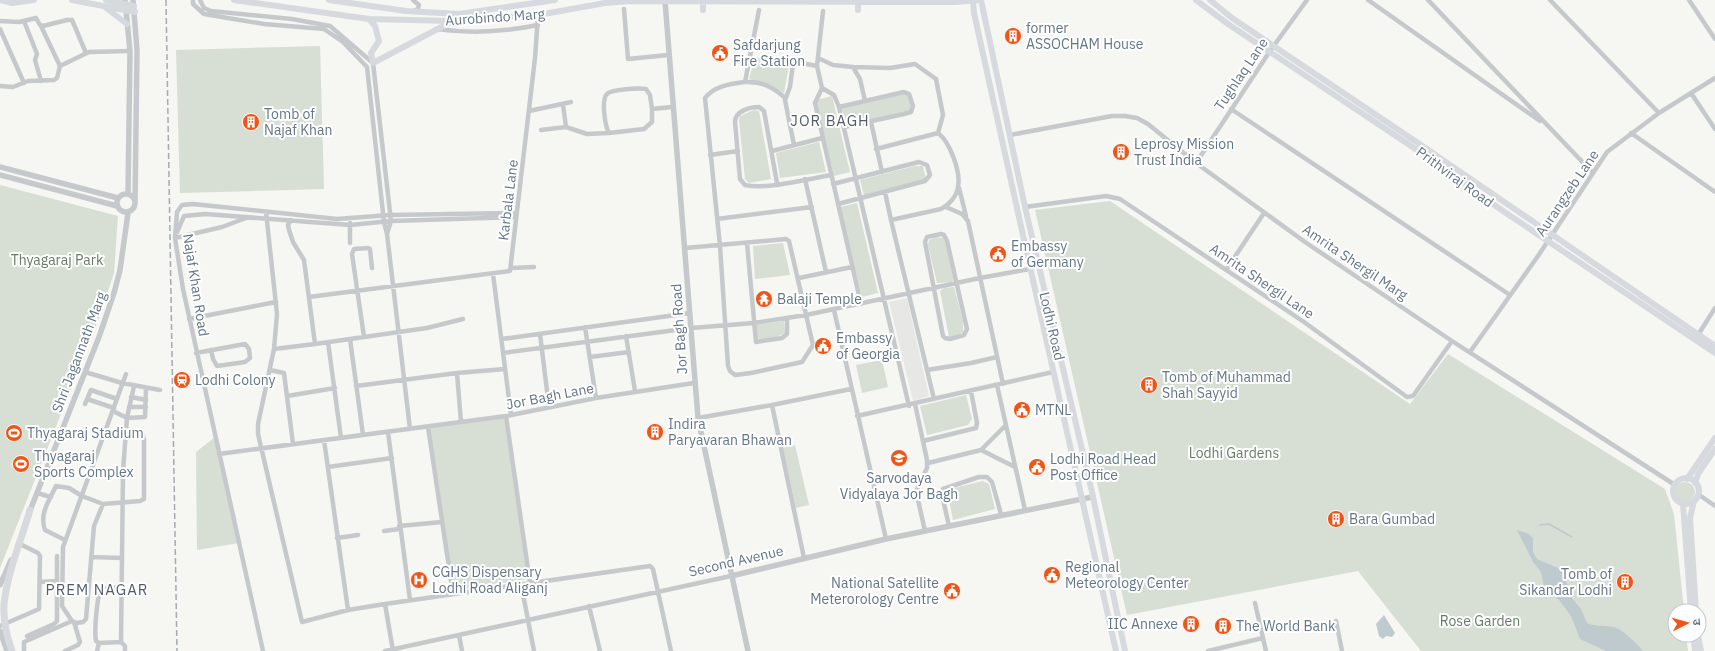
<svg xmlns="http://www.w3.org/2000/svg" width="1715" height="651" viewBox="0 0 1715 651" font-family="'IBM Plex Sans','Noto Sans Devanagari',sans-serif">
<rect width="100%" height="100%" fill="#f6f6f2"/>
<path fill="#e7e8e6" d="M907,298L929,396L913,401L889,302Z"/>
<path fill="#d7ded3" d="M320,46L324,189L180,193L176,50Z
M755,57L789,65L784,93L771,85L749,79Z
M906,93L911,106L910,111L845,125L842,108Z
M832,96L850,172L834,176L816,100Z
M754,110L759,111L771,179L749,183L745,179L739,120L740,116Z
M819,142L826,172L780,178L776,153Z
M915,166H923L926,179L864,195L860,180Z
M0,185L118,216L114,273L99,318L0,568Z
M1110,201L1410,404L1448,354L1665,489L1674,514L1684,611H1675V635H1686L1688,651H1421L1358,571L1127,615L1035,210Z
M857,203L878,293L862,297L840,207Z
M936,237L944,238L954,281L952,282L937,283L928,245L929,240Z
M783,243L790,275L755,279L753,246Z
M954,287L963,321V333L949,337L940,291L944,288Z
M784,321L785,333L774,338L760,340L757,337V325Z
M882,360L888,387L862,393L856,365Z
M966,395L972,419L968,425L927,435L920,406Z
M506,417L528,579L454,591L429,428Z
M215,437L239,543L197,550L196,452Z
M795,445L809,505L796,508L783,448Z
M983,481L989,484L995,509L953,520L948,494L950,489Z
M1675 492a10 10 0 1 1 20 0a10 10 0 1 1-20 0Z"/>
<path fill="#bfcacf" d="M1517,530L1529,534L1533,538V552L1537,559L1558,568L1564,574L1571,597L1581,609L1587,623C1597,628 1610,624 1619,629C1628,635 1636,643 1643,651H1606L1580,639L1571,616L1559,600L1544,586L1541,572L1533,562Z
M1384,615L1395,633L1392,637L1386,636L1383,639L1379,636L1376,624Z"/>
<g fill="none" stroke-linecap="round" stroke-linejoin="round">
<path stroke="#bfcacf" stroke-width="1.5" d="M1540,525L1549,524L1572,537"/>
<path stroke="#c5c9cc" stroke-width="4.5" d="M193,0V4L204,14L264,24L324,29L343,42L367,67L384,222L387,234L410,429
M200,0L204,8L211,11L292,19L330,26L373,63L391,221L387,234
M413,0L419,5L418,9L414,11
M1368,0L1540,121
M1428,0L1592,172
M1550,0L1659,113
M1689,0L1715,39
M624,9L628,59L668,55
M823,11L817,66L822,88L815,103L861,304
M0,21L19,22L36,18L40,25L43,26L67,20H72L86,53
M24,21L37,54L35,60L41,81
M41,26L60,66
M0,29L24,83
M437,29C471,34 504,32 538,25
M818,58L833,65L853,67L890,68L915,64L936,79L943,115L938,133L876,149
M853,67L860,79L865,101
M745,82C761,81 774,87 785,98
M0,86L13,87L28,81L54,80L57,78L60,66L89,52L130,51
M822,88L834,95L839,107L909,406
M1691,93L1715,129
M839,107L904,92L909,94L913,106L911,112L904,114L844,127
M652,109L650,95L646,89C639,88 612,89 607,94C601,100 605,126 609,133L644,129L652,122V109L672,107
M1231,109L1510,295
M529,111L571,102
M871,122L882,172
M566,127L587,134L609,133
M541,130L566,127L563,105
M1631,133L1715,192
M1010,135L1112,116H1125L1137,118L1148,124L1196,163L1305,242L1452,341L1675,485
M794,145L785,100L790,87L793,64L796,62L817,66
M772,151L822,138
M710,155L738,151
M1196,163L1270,51L1307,0
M805,179L826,272
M777,183L764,111L759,107C750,107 735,111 735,122L740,179L745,185C765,190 809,179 831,175
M833,184L919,162L927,165L930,175L925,181L838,204
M959,188L966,216
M885,192L891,220
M946,207L962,214L968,221L1003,384
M1025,207L1106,196L1120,199L1304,322L1407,397L1413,396L1452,341
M266,212L277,314L274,349L258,424V434L302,622L348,610L385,604L650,566L653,569L671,651
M717,219L812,207
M291,220L288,225L289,230L293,242L304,260L315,344L427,328L463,319
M350,223V243
M177,232L184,216L205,214L350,225L391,221L516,217
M941,234L944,235L947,241L967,329L964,335L950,339L945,338L943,336L925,242L927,237Z
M175,238L222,227L246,218
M747,243L756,342L782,338L787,334V318
M685,248L786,239L789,241L813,345L802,362L751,373L735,375L730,371L728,366L720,246L705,98C714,86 730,84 745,82L759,10
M511,268L534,267
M1226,270L1264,213
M493,274L511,415
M799,278L852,267
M309,297L510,271L535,58L538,15
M834,310L886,539
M189,319L276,302
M585,327L596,398
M540,334L549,407
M1698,335L1715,308
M626,336L635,391
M364,337L352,254L354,249L368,248L370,249L372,268
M350,339L363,435
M502,339L690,313
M328,342L341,438
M274,349L315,344
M1470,352L1538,256L1607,152L1659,113L1715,78
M196,353L245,344L249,349L250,358L245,362L217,366L213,359L211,350
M503,353L691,328L754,323L806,315L980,278L1030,269
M590,357L629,352
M270,370L284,373L293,444
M927,370L971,363L997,357
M85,372L122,383L160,390
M997,385L1025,510
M134,386L127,418L145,417L146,388
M356,386L457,373
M287,396L335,388
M131,397L146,400
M87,399L114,408
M934,399L891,220L941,209C949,205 957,196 958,187C961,172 950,142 938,133
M85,404L91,390L117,399
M915,404L927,460V468L916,491L925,531
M772,405L804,558
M129,407H146
M113,411L127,418L123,471L121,642L125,646V651
M506,416L530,583
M857,416L1053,372
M698,418L772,405L851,389
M461,422L457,373L505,369
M428,427L453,594
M388,432L410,600
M324,440L348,610
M923,441L976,428L977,423L971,391
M981,450L1006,425
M219,454L506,416L596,398L694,383
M928,463L981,450L1015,467
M328,467L392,458
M37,493L51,497
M1698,494L1715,506
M103,504L94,526L86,619L83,622L77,623L72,621L62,606L63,547L126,374
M399,526L442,522
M949,526L942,495L943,489L979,477H987L992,482L1001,514
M384,531L399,529
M337,538L358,535
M65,540L45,530C39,514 49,501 56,486L69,488L82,496L103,504L140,501L144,499V439L142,433L125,431
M91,557L122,558
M57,581V556
M521,584L534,651
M1255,603L1266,651
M385,604L393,651
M589,606L600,651
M1336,621L1342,651
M0,626L39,609L40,556L38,553L20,544
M459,635L462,651
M27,636L54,624L57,621V581L40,582
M121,642L99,643L96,641C94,631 97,597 101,589L122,587
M24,651V642L72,621
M65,651L78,645L80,642L74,622
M97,651L99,643
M263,651L183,289L175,238L177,212L182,205L193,204L337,219L390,215L516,213
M385,651L731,576
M1208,651L1263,638"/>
<path stroke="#c5c9cc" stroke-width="5.5" d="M125,0L130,51L128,194
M133,0L137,50L135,202
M665,1L698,418L748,651
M0,167L118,198
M0,175L117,206
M117 203a9 9 0 1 1 18 0a9 9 0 1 1-18 0Z
M29,513L99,337L114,293L120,270L128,213
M731,576L886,539L1092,497
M0,585L11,560
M0,631L7,651"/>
<path stroke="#d6dadf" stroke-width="6" d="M0,0L12,3L34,0
M72,0L135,12
M106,0L134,6
M234,0L369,19L452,21L538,15L605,3L630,1L955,2L979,0
M329,0L406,11L459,14L555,0
M973,0L974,13C1020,226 1069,438 1116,651
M981,0L1025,207L1092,492L1125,651
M1196,0L1228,24L1420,152L1503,211L1715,353
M1210,0L1232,18L1418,143L1715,346
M858,1V10
M105,7L127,24
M703,10V1
M369,19L375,26L379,41L371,53L373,63L451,22
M1673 491a13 13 0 1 1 26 0a13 13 0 1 1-26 0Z
M1687,479L1715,438
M1695,483L1698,474L1715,449
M1694,501L1690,518L1696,611
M1683,504L1691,611
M1693,635L1695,651
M1698,635L1701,651"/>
<path stroke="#d6dadf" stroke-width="7" d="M12,651C7,637 3,621 4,605C7,573 21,541 30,510"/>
<path stroke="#a5abb1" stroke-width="1.5" stroke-dasharray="6 3" stroke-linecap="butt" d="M166,0L177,651"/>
</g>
<defs>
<g id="building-disc" transform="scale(0.9)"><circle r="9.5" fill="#f05518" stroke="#fff"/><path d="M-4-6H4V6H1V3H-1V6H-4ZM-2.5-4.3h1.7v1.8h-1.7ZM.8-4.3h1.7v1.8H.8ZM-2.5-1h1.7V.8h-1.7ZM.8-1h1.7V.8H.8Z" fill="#fff"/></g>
<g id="civic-disc" transform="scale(0.9)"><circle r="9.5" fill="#f05518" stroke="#fff"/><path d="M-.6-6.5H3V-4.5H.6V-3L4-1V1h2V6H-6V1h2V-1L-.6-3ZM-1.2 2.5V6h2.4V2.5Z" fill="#fff"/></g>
<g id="temple-disc" transform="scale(0.9)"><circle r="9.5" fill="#f05518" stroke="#fff"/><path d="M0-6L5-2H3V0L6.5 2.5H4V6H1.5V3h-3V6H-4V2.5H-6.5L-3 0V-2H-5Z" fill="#fff"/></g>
<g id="station-disc" transform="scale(0.9)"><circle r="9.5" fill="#f05518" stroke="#fff"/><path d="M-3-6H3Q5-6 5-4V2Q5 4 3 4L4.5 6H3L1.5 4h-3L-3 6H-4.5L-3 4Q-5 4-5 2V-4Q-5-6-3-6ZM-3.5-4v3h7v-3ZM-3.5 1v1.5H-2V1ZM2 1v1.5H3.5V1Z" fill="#fff"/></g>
<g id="stadium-disc" transform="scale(0.9)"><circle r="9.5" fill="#f05518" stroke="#fff"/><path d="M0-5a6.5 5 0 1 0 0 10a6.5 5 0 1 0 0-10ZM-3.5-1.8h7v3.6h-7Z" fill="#fff"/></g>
<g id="school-disc" transform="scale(0.9)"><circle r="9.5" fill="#f05518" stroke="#fff"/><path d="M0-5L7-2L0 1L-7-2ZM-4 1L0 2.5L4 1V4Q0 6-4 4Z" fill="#fff"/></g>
<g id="hospital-disc" transform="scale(0.9)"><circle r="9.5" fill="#f05518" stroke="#fff"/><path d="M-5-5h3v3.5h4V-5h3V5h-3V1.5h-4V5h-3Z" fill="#fff"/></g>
</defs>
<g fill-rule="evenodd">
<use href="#building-disc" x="1013" y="36"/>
<use href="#civic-disc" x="720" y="53"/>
<use href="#building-disc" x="251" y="122"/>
<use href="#building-disc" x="1121" y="152"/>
<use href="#civic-disc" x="998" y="254"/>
<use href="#temple-disc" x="764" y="299"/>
<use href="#civic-disc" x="823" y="346"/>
<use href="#station-disc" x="182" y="380"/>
<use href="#building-disc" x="1149" y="385"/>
<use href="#civic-disc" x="1022" y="410"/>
<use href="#building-disc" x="655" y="432"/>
<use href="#stadium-disc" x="14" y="433"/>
<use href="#school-disc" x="899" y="458"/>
<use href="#stadium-disc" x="21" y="464"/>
<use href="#civic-disc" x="1037" y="467"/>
<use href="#building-disc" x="1336" y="519"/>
<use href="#civic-disc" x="1052" y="575"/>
<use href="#hospital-disc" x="419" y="580"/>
<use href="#building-disc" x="1625" y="582"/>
<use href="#civic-disc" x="952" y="591"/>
<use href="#building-disc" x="1191" y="624"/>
<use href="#building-disc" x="1223" y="626"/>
</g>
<g text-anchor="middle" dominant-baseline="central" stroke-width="4" stroke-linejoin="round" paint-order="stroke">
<g font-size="14" fill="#637586" stroke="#fff">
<text transform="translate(495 17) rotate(-4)">Aurobindo Marg</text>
<text transform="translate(1241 74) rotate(-56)">Tughlaq Lane</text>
<text transform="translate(1455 177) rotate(36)">Prithviraj Road</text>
<text transform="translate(1567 193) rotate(-56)">Aurangzeb Lane</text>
<text transform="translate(508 200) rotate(-83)">Karbala Lane</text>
<text transform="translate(1355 262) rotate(34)">Amrita Shergil Marg</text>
<text transform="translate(1262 281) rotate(34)">Amrita Shergil Lane</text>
<text transform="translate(196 285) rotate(81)">Najaf Khan Road</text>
<text transform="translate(1052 326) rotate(77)">Lodhi Road</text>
<text transform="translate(679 329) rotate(-94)">Jor Bagh Road</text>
<text transform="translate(79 352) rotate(-69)">Shri Jagannath Marg</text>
<text transform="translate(550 396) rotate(-11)">Jor Bagh Lane</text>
<text transform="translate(736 561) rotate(-13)">Second Avenue</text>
</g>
<g font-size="14" fill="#637586" stroke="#fff" text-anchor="start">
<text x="1026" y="28">former<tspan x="1026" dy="16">ASSOCHAM House</tspan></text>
<text x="733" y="45">Safdarjung<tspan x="733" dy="16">Fire Station</tspan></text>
<text x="264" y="114">Tomb of<tspan x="264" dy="16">Najaf Khan</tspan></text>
<text x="1134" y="144">Leprosy Mission<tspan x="1134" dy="16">Trust India</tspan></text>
<text x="1011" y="246">Embassy<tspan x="1011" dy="16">of Germany</tspan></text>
<text x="777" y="299">Balaji Temple</text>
<text x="836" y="338">Embassy<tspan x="836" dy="16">of Georgia</tspan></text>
<text x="1162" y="377">Tomb of Muhammad<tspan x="1162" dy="16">Shah Sayyid</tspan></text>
<text x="195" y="380">Lodhi Colony</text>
<text x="1035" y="410">MTNL</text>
<text x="668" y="424">Indira<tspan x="668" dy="16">Paryavaran Bhawan</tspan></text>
<text x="27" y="433">Thyagaraj Stadium</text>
<text x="34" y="456">Thyagaraj<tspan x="34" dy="16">Sports Complex</tspan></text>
<text x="1050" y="459">Lodhi Road Head<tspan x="1050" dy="16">Post Office</tspan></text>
<text x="899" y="478" text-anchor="middle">Sarvodaya<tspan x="899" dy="16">Vidyalaya Jor Bagh</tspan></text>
<text x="1349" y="519">Bara Gumbad</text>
<text x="1065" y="567">Regional<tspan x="1065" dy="16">Meteorology Center</tspan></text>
<text x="432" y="572">CGHS Dispensary<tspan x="432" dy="16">Lodhi Road Aliganj</tspan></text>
<text x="1612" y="574" text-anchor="end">Tomb of<tspan x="1612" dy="16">Sikandar Lodhi</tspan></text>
<text x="939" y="583" text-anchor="end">National Satellite<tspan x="939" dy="16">Meterorology Centre</tspan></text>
<text x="1178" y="624" text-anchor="end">IIC Annexe</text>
<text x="1236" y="626">The World Bank</text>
</g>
<g font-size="14" fill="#667c62" stroke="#fff">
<text x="57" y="260">Thyagaraj Park</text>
<text x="1234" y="453">Lodhi Gardens</text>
<text x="1480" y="621">Rose Garden</text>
</g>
<g font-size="15" letter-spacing="1" fill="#515e6a" stroke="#fff">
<text x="830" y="120">JOR BAGH</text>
<text x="97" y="589">PREM NAGAR</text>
</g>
</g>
<g transform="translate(1687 623) rotate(84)"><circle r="19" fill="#ffffff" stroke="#c1c8cf"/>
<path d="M0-3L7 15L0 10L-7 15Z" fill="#f05518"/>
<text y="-6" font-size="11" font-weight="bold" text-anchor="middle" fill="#637586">उ</text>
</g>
</svg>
